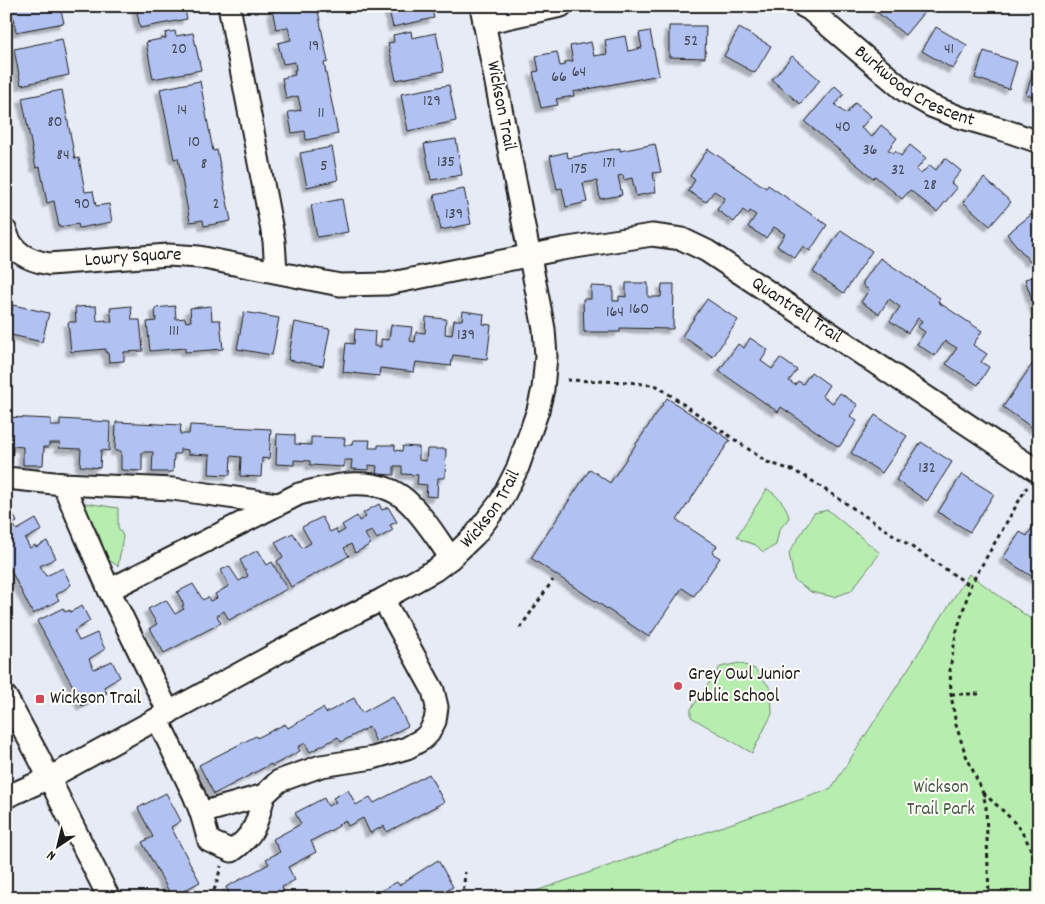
<svg xmlns="http://www.w3.org/2000/svg" width="1045" height="904" viewBox="0 0 1045 904" font-family="Dekko,sans-serif">
<defs>
<filter id="shadow"><feDropShadow dx="-4.5" dy="4.5" stdDeviation="1" flood-color="#0004"/></filter>
</defs>
<rect width="100%" height="100%" fill="#e6ebf6"/>
<filter id="ink" filterUnits="userSpaceOnUse"><feTurbulence type="fractalNoise" baseFrequency=".02" numOctaves="2"/><feDisplacementMap in="SourceGraphic" scale="10" xChannelSelector="R" yChannelSelector="G"/><feConvolveMatrix kernelMatrix="1 2 1 2 8 2 1 2 1" color-interpolation-filters="sRGB"/></filter>
<g filter="url(#ink)">
<path fill="#b7eeb0" stroke="#6a8566" d="M767,489C777,495 787,505 789,518L779,530L776,545L763,552L756,545L741,540L737,536Z
M79,502L118,508V527L123,536L118,566L107,559L99,534Z
M828,510L880,553L851,591L834,597L811,592L794,580L789,553L814,513Z
M969,574L1039,625V898H528L527,894L831,789Z
M739,663L755,669L771,689L772,714L752,753L691,717V709L720,667Z"/>
<path fill="#b1c2f2" stroke="#1c1c1c" filter="url(#shadow)" d="M11,6H60L64,23L16,32Z
M136,6H184L187,19L140,28Z
M284,6H317L328,62L324,63L338,134L306,140L305,131L292,133L288,112L301,110L298,96L286,99L282,78L295,75L294,70H296L295,62L283,64L278,43L291,40L288,27L276,29L272,9Z
M388,6H431L434,18L393,27Z
M882,6H929L905,35L877,12Z
M669,26H706L705,58L669,57Z
M936,27L967,45L953,69L922,51Z
M739,28L771,46L755,73L724,56Z
M175,31L176,36L193,33L201,70L153,79L146,42L166,38L165,33Z
M411,31L412,38L436,33L444,71L396,80L388,43L394,42L393,35Z
M650,31L659,75L573,92L574,96L556,99L558,105L541,108L533,72L539,71L536,56L557,52L560,66L565,65V62L573,61L570,46L591,42L594,56L607,54L605,40L625,36L628,51L642,48L639,33Z
M62,39L69,75L21,85L14,49Z
M984,51L1017,62L1009,89L975,78Z
M1039,54V98L1026,94Z
M792,56L820,80L800,104L772,80Z
M200,81L213,151L217,150L231,221L204,226L203,220L190,222L178,158L174,159L160,89Z
M449,85L456,121L408,131L401,94Z
M835,86L844,94L835,105L846,114L855,103L871,116L861,128L872,137L881,125L897,138L888,150L893,153L895,151L901,156L910,145L926,158L916,170L921,174L930,165L936,170L945,158L961,171L951,183L957,188L937,212L910,190L902,199L875,176L873,178L805,122Z
M62,90L75,159L79,158L85,192L93,191L96,206L109,204L112,222L79,228L78,224L59,227L54,201L47,203L40,167L36,168L22,98Z
M456,139L462,175L431,180L424,144Z
M655,144L661,172L653,173L656,192L636,196L632,178L624,180L623,175L618,176L622,195L600,199L597,181L583,183L587,202L566,207L562,188L557,189L550,156L567,152L568,158L620,148V151Z
M332,147L338,180L307,187L300,153Z
M708,149L766,188L768,185L827,225L810,251L803,246L795,258L777,246L785,234L774,227L766,238L748,227L756,215L750,211L748,214L743,210L734,222L717,210L725,198L714,191L706,202L688,191L695,180L690,176Z
M984,178L1011,202L990,226L963,202Z
M464,189L471,224L441,230L434,195Z
M342,199L348,232L317,237L311,205Z
M1032,214L1039,222V255L1030,262L1007,234Z
M841,230L872,251L844,293L813,272Z
M880,258L940,298L938,302L982,331L973,345L987,354L981,362L989,367L978,385L946,364L957,348L945,341L935,356L917,344L925,332L918,327L922,321L918,318L908,333L890,321L900,307L889,299L879,314L861,302L869,290L863,286V282Z
M1039,275V314L1037,315L1025,279Z
M626,283H648V297H661L662,284H674L673,329L620,328V332H584L583,299H591V286L613,287V301H619V296L626,297Z
M707,299L738,320L713,357L682,336Z
M13,305L49,313L42,342L7,334Z
M96,306L97,321L106,320V322H112L110,308L131,306L132,320H140L143,351L124,352V361L109,362L108,353H106V349L71,352L68,322H76L75,307Z
M175,306L176,319L185,318L186,322L191,321L190,308L211,306L212,320H220L223,349L185,352V348L150,351L147,322L156,321L155,308Z
M463,311L484,314L483,324L491,325L487,359L453,355L451,366L416,362L414,372L380,368L379,376L343,372L346,343L354,344L355,329L375,331L374,346L381,347V339L389,340L391,325L412,327L410,341L415,342L416,332L425,333L426,317L446,319L445,334L452,335L454,320H462Z
M244,312L279,318L272,355L237,349Z
M295,322L330,329L323,366L288,360Z
M750,338L768,350L761,361L772,369L780,358L797,370L789,381L795,385L798,381L803,384L811,372L829,385L822,396L833,403L840,393L858,405L850,416L857,421L839,447L781,407L778,412L719,371L738,344L744,348Z
M1033,363L1039,366V422L1034,429L1003,407Z
M667,398L730,440L677,520L717,546L712,553L720,558L694,596L682,588L649,637L531,558L590,469L610,483Z
M875,415L907,436L882,473L851,453Z
M6,417L51,419V426H60V419L110,422L109,451L101,450L100,468L80,466L81,449L59,448L60,443H49V447H44L43,465H23V447L13,446L12,464H6Z
M116,422L181,425L180,434H189L190,425L271,429L269,459L262,458L261,477L240,476L241,457L231,456L230,475L209,474L210,455L188,454V450L180,449V454H174L173,472H152L153,452H142V471L121,470V451H115Z
M277,434L295,435V444L311,445V437L345,438L344,445H352L353,440H370L369,448H378V445H395V450L402,451L403,446L419,447V460L426,461L427,449H446L445,478H438L437,497L426,496L427,485L417,484L418,475L402,474V466H394V475L376,474L377,466L369,465V470L351,469L352,460H344V467L310,465V461L294,460V465L276,464Z
M921,442L952,462L927,501L896,480Z
M962,474L994,494L970,532L938,512Z
M379,504L382,510L388,507L397,522L390,525L393,530L377,539L372,531L365,534L371,544L355,553L351,544L344,548L349,556L291,587L277,561L283,557L275,542L293,533L302,548L311,543L302,527L322,517L330,532L336,529L338,534L345,530L342,525L357,516L359,521L366,517L363,513Z
M9,506L17,522L13,524L17,530L36,519L42,530L25,539L30,548L35,545L36,547L47,541L56,558L40,566L46,576L63,568L71,585L56,595L59,600L33,614L6,561V508Z
M1034,525L1039,527V581L1003,558L1020,532L1027,536Z
M258,550L267,565L272,562L287,589L229,620L224,611L217,616L221,623L164,653L150,628L157,624L148,609L166,600L175,614L184,609L182,606L184,605L177,592L193,584L203,600L208,597L210,601L217,598L215,594L229,586L221,570L229,566L239,581L248,576L240,560Z
M82,606L90,621L74,631L79,641L97,633L105,649L89,659L94,669L112,661L120,677L104,687L107,693L82,706L74,691L75,690L37,621L63,608L65,612L70,610V612Z
M393,696L408,726L376,742L369,727L341,742L338,737L310,752L305,743L298,747L300,751L272,766L271,764L214,794L199,765L256,736L257,738L285,724L288,728L323,708L326,713L354,698L362,713Z
M429,774L444,802L387,832L384,826L370,833L363,818L348,826L345,820L338,825L339,826L311,841L316,852L288,867L295,880L282,887L284,892L273,898H232L226,887L269,864L266,859L280,852L273,839L301,824L295,813L324,798L328,806L336,802L333,798L348,790L356,805L370,797L374,803Z
M166,793L181,821L171,827L200,882L172,897L142,842L153,837L138,808Z
M438,860L453,887L444,892L445,894L439,898L436,896L432,898H372L371,896L397,882L399,885Z
M497,889L501,898H481Z"/>
<g fill="none" stroke-linecap="round" stroke-linejoin="round">
<g stroke="#1c1c1c" stroke-width="25">
<g id="minor">
<path d="M229,6L274,241L276,271"/>
<path id="s1" d="M803,6L809,9L905,91L931,106L959,117L1001,129L1039,142"/>
<path d="M484,23L561,6"/>
<path id="s2" d="M6,231C12,253 28,260 49,264L168,255L199,257L340,285L387,284L562,249L652,235L682,239L707,251L1039,472"/>
<path d="M6,478L63,484L173,489L277,504"/>
<path d="M63,484L109,590L169,713"/>
<path d="M109,590L299,494C334,485 376,474 406,500C423,515 438,540 451,558"/>
<path d="M6,697L38,756L109,898"/>
<path d="M158,720L194,795L201,813L264,795L279,781L321,766L373,758L407,748L423,739L429,733L435,721L437,707L433,690L383,599"/>
<path id="s3" d="M6,797L49,778L290,646L383,599L435,570L451,558L475,535L501,501L518,467L538,410L543,389L546,356L544,329L481,6"/>
<path d="M201,813L209,841L232,851C256,834 257,822 264,795"/>
</g>
</g>
<path stroke="#1c1c1c" stroke-width="3" stroke-dasharray="4 4" stroke-linecap="butt" d="M567,380L629,382L657,386L767,462L792,470L806,477L971,586
M520,628L553,580
M951,694H982
M983,793C1016,822 1030,833 1039,879
M211,898L216,885L221,866
M463,898L465,872
M989,898L986,807L983,793L965,753L956,725L951,694L950,669L956,634L971,584L1027,487"/>
<use href="#minor" stroke="#fdfcf7" stroke-width="21"/>
</g>
</g>
<g fill="#d1495b" stroke="#fdfcf7" stroke-width="2">
<circle cx="678" cy="686" r="5"/>
<rect x="35" y="694" width="10" height="10" rx="2.5"/>
</g>
<g text-anchor="middle" dominant-baseline="central" stroke-width="4" stroke-linejoin="round" paint-order="stroke">
<g font-size="16" fill="#414652">
<text x="691" y="41">52</text>
<text x="314" y="46">19</text>
<text x="179" y="49">20</text>
<text x="949" y="49">41</text>
<text x="579" y="72">64</text>
<text x="559" y="77">66</text>
<text x="432" y="101">129</text>
<text x="182" y="110">14</text>
<text x="321" y="113">11</text>
<text x="55" y="122">80</text>
<text x="843" y="127">40</text>
<text x="194" y="142">10</text>
<text x="870" y="150">36</text>
<text x="63" y="155">84</text>
<text x="446" y="162">135</text>
<text x="609" y="163">171</text>
<text x="204" y="164">8</text>
<text x="324" y="166">5</text>
<text x="579" y="169">175</text>
<text x="898" y="170">32</text>
<text x="930" y="185">28</text>
<text x="82" y="204">90</text>
<text x="216" y="204">2</text>
<text x="454" y="214">139</text>
<text x="639" y="309">160</text>
<text x="615" y="312">164</text>
<text x="174" y="331">111</text>
<text x="466" y="335">139</text>
<text x="927" y="468">132</text>
</g>
<g font-size="19" fill="#1c1c1c" stroke="#fdfcf7">
<text stroke="none"><textPath href="#s1" startOffset="139">Burkwood Crescent</textPath></text>
<text transform="translate(500 106) rotate(79)">Wickson Trail</text>
<text stroke="none"><textPath href="#s2" startOffset="142">Lowry Square</textPath></text>
<text stroke="none"><textPath href="#s2" startOffset="834">Quantrell Trail</textPath></text>
<text stroke="none"><textPath href="#s3" startOffset="569">Wickson Trail</textPath></text>
</g>
<g font-size="19" fill="#1c1c1c" stroke="#fdfcf7" text-anchor="start">
<text x="688" y="675">Grey Owl Junior<tspan x="688" dy="22">Public School</tspan></text>
<text x="50" y="699">Wickson Trail</text>
</g>
<g font-size="19" fill="#4a5b48" stroke="#fdfcf7">
<text x="941" y="788">Wickson<tspan x="941" dy="22">Trail Park</tspan></text>
</g>
</g>
<rect width="1045" height="904" fill="none" stroke="#fdfcf7" stroke-width="25"/>
<rect x="12" y="12" width="1020" height="879" fill="none" stroke="#1c1c1c" stroke-width="2" filter="url(#ink)"/>
<g transform="translate(58 846) rotate(215)" stroke="#fdfcf7" stroke-width="4" paint-order="stroke">
<path d="M0-4L9 19L0 12L-9 19Z" fill="#1c1c1c"/>
<text y="-8" font-size="14" font-weight="bold" text-anchor="middle" fill="#1c1c1c">N</text>
</g>
</svg>
